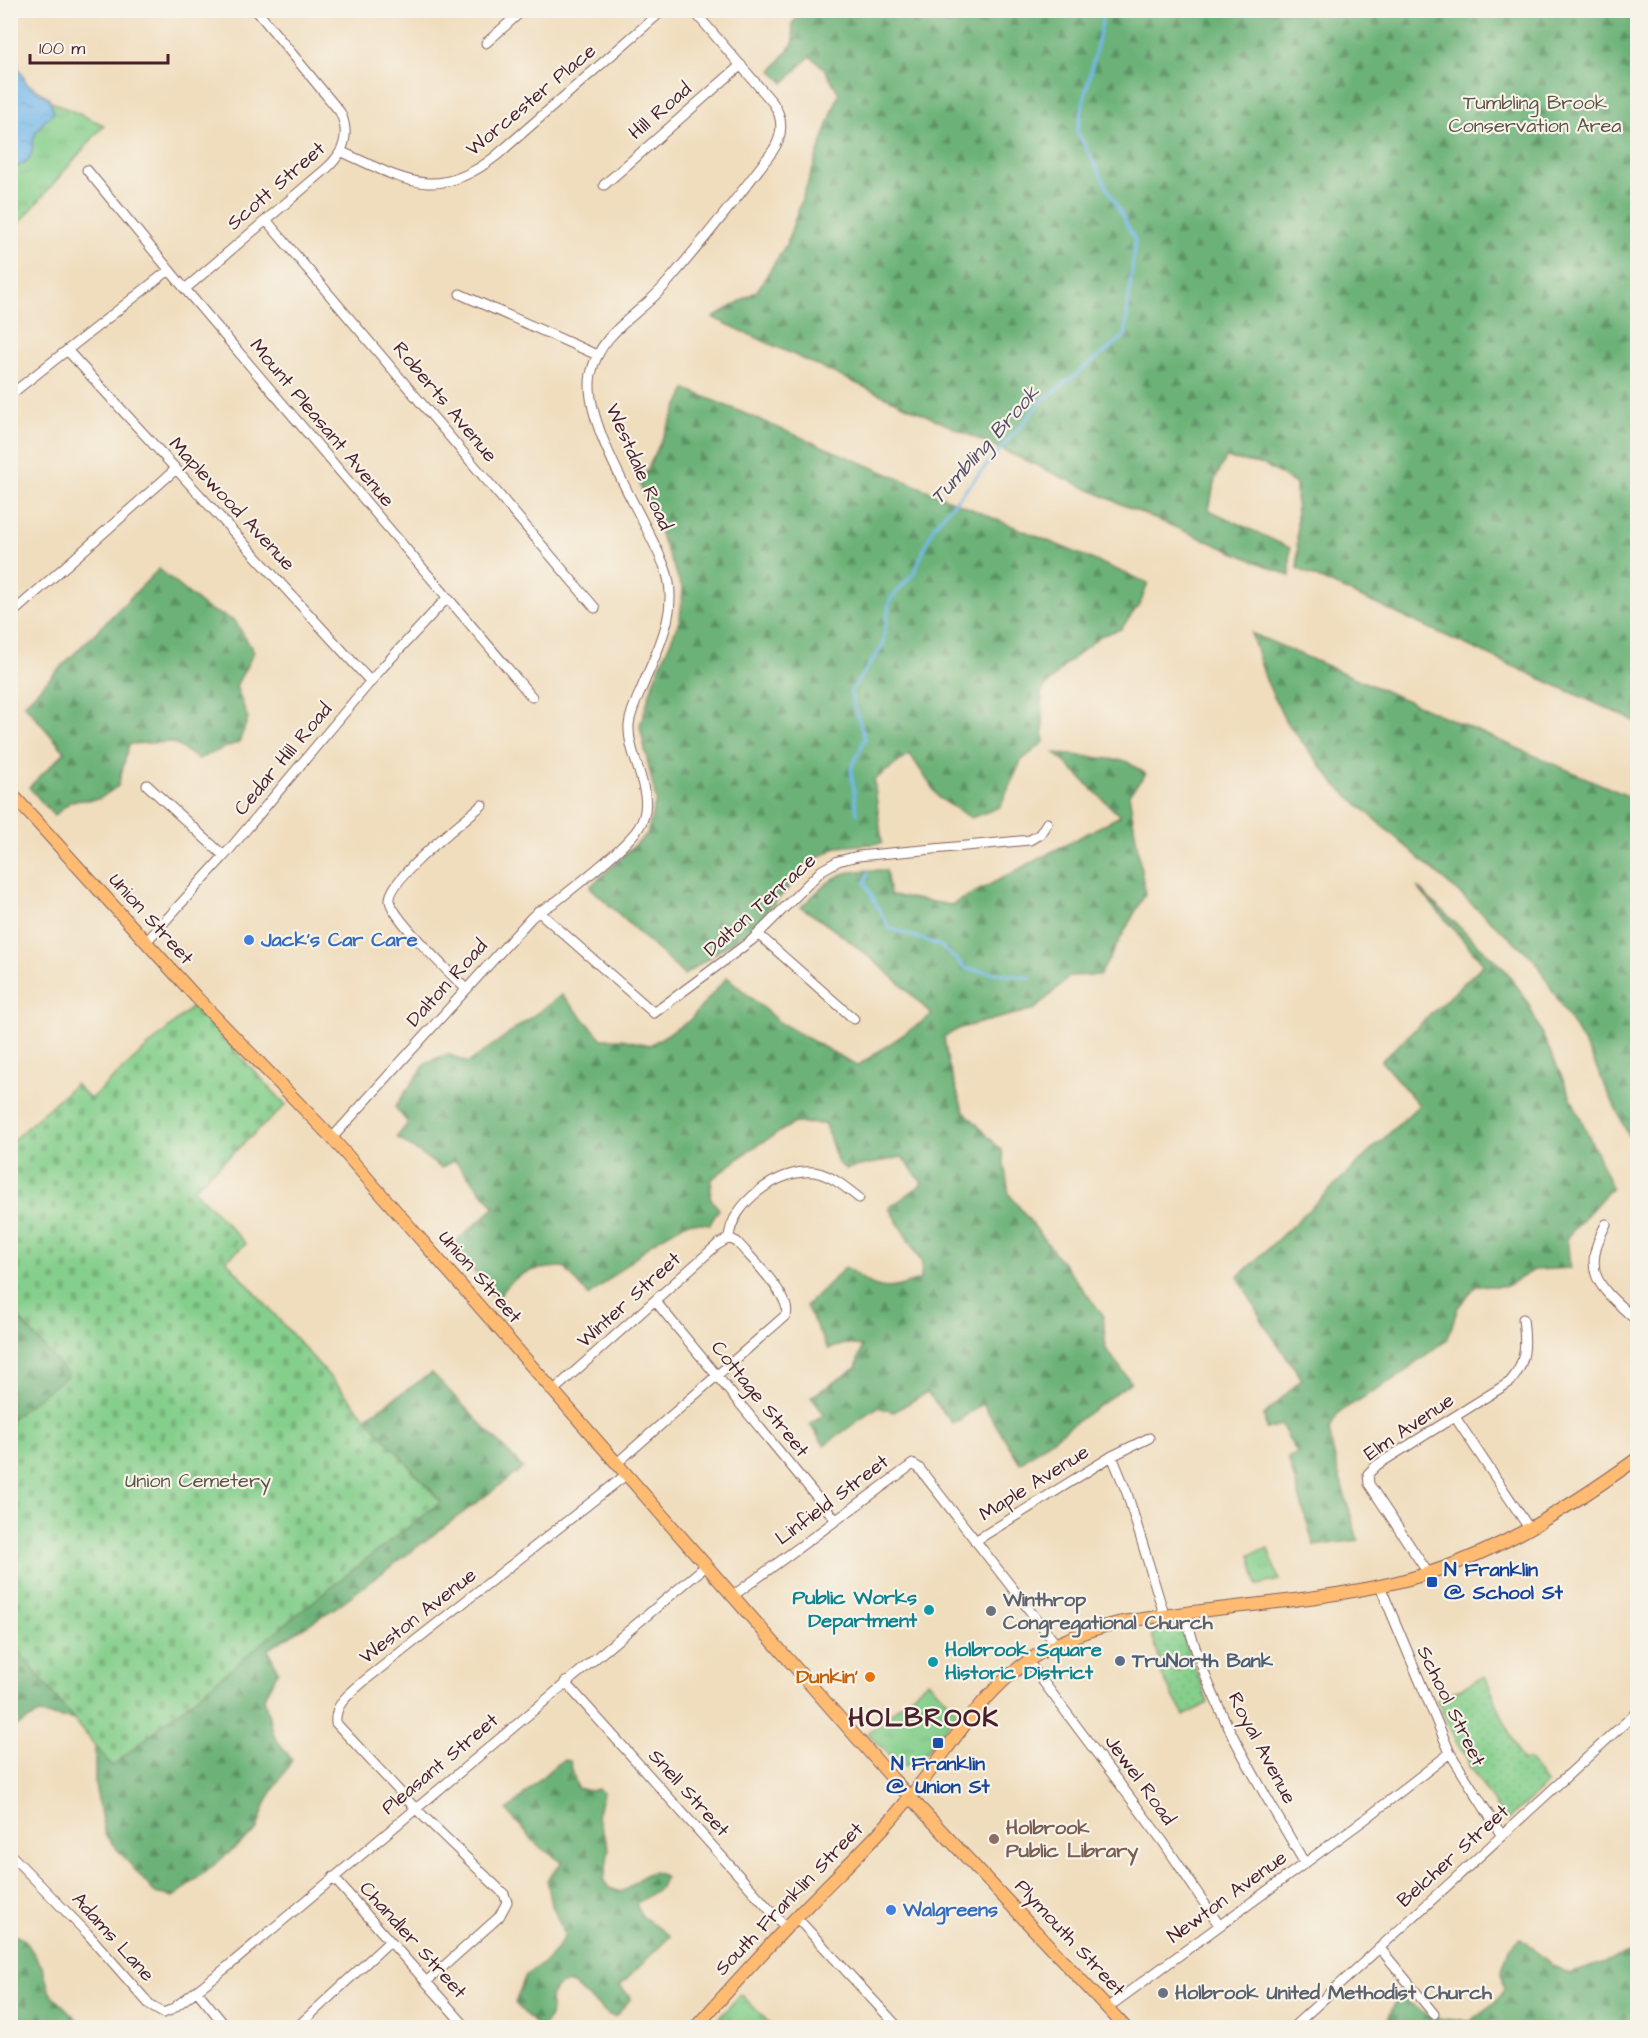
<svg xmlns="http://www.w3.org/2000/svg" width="1648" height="2038" viewBox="0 0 1648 2038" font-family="'Architects Daughter',sans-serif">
<defs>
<pattern id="grass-dots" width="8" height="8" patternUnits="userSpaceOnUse" patternTransform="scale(1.5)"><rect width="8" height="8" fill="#85cf8c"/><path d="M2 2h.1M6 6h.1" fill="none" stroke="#74b179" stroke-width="1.8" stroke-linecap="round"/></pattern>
<pattern id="forest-firs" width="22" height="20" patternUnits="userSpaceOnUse" patternTransform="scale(1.5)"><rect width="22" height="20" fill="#6cb278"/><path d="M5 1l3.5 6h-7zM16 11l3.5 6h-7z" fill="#5b9063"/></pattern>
<pattern id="cemetery-stones" width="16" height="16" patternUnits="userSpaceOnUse" patternTransform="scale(1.5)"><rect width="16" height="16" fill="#85cf8c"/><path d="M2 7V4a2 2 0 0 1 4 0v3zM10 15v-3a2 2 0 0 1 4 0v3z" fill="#74b179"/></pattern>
<pattern id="park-tufts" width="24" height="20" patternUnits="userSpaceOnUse" patternTransform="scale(1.5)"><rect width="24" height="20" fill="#85cf8c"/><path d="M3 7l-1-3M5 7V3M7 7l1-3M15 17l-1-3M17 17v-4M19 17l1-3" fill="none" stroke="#74b179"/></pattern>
<pattern id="water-ripples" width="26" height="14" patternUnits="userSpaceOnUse" patternTransform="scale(1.5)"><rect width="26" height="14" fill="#75b9eb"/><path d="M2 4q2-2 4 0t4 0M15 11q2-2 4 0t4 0" fill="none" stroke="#6296bf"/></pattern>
</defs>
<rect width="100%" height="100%" fill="#f7f3e8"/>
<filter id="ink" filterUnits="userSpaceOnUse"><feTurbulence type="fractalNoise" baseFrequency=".0167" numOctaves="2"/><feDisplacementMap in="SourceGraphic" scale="12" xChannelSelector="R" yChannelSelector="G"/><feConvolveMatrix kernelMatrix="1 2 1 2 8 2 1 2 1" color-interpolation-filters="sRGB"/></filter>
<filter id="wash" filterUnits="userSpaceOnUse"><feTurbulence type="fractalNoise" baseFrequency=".008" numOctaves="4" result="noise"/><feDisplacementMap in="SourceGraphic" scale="24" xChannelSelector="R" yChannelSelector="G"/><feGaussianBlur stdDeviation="1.35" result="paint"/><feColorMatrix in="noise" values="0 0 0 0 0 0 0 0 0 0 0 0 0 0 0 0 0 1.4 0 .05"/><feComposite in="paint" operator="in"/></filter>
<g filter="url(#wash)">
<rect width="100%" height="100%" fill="#f0ddbd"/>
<path fill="url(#grass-dots)" stroke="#68775c" stroke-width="1.5" d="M1183,1623L1186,1644L1208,1703L1184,1716L1160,1672L1168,1669L1177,1672L1181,1668L1182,1662L1179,1658L1171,1656L1162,1667L1150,1628Z
M1485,1676L1519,1755L1523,1761L1529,1760L1547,1784L1506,1821L1469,1766L1468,1757L1458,1746L1437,1700Z"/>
<path fill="url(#forest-firs)" stroke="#5b6852" stroke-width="1.5" d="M801,11H1637V722L1298,569L1296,484L1265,465L1226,458L1215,479L1209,510L1290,548V576L1123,505L713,318L757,291L786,245L839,93L824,68L810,56L784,83L772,71L794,42L792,24Z
M686,389L1148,583L1141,602L1121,629L1100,636L1065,665L1041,692L1044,742L1021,761L1000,807L971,818L939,798L910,754L874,780L882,843L837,847L814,860L751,929L684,975L590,887L647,834L656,800L640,726L654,680L680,619L683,590L640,485Z
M159,569L206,608L235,621L254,652L236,686L248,719L239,742L198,759L172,742L129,744L118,786L99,799L71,801L54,816L29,787L65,752L24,704Z
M1251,633L1637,800V1153L1590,1054L1534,959L1336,785L1285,720L1266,680Z
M1055,753L1126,761L1146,774L1129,794L1145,894L1100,975L1070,976L1035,1009L960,1028L944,1037L948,1063L963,1110L1002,1151L1009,1194L1103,1315L1106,1349L1131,1382L1020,1463L983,1404L953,1424L927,1392L894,1412L878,1407L824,1445L810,1425L824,1414L811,1397L856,1368L862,1346L846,1344L828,1349L806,1306L846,1267C878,1291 883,1293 921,1279L922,1263L889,1208L922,1184L920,1180L902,1157L846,1169L838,1163L825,1124L794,1123L751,1149L712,1179L710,1198L719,1209L710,1224L688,1222L652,1243L589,1296L564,1267C532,1268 514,1271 497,1300L452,1245L495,1207L454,1160L441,1168L397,1137L408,1123L395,1107L427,1062L448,1054L468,1063L562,995L602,1039H621L650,1045L689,1021L727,977L779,1022L857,1066L932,1015C893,974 849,938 801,907C837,874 836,870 886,870L890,895L951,905L1120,816Z
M1417,887L1506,971L1526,999L1612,1187L1567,1237L1570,1268L1534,1270L1507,1286H1476L1458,1307L1448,1338L1399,1376L1339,1412L1329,1430L1336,1465L1358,1540L1314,1546L1288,1458L1297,1453L1281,1425L1266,1429L1264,1415L1302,1379L1266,1327L1238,1277L1419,1105L1381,1061L1484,964Z
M10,1309L69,1375L179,1543L432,1373L523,1468L335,1608L268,1649L278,1671L264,1698L274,1736L292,1760L267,1800L256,1831L174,1897L155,1893L105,1835L95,1785V1723L39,1714L11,1729Z
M564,1760L570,1761L577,1788L590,1791L598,1789L603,1793L597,1816L609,1848L604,1881L609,1888L621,1892C637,1886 648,1861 665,1878L661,1887L636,1904L642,1916L670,1936L620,1986L631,1998L617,2015L614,2017L608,2014L572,1984C560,1981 556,1987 550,1997C552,2008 552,2017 544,2026H537L515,2003L526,1975L549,1959L565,1936L552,1905L547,1880L562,1862L538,1846L507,1811C521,1799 551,1765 564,1760Z
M10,1933L25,1940L43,1968L50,1993L85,2027H11Z
M1521,1938L1553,1966L1570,1974L1637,1951V2027L1385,2028L1394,2003L1404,1999L1430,2017L1469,2022L1495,2003L1504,1989L1502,1971L1509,1948Z"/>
<path fill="url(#cemetery-stones)" stroke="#68775c" stroke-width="1.5" d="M193,1006L286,1105L193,1189L246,1244L226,1260L441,1502L342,1578L112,1766L11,1642V1419L68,1375L11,1309V1142L75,1084L90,1099Z"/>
<path fill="url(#park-tufts)" stroke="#68775c" stroke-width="1.5" d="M11,84L104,125L11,233Z
M1268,1549L1279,1580L1257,1585L1250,1554Z
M928,1681L958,1712L918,1762L912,1766H900L868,1733Z
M741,1994L773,2027H711Z"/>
<path fill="url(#water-ripples)" stroke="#606c8b" stroke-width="1.5" d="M10,52L27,84L49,98L54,113C47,118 41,124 37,131C26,150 43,157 11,169Z"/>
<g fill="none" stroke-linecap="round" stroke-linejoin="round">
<path stroke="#75b9eb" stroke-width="3" d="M857,814L851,769L865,739L850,692L882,647L890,600L914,573L934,526L1043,400L1125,336L1135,240L1077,131L1102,23L1101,10
M868,873L865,883L889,928L939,945L967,969L1031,978"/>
</g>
</g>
<g filter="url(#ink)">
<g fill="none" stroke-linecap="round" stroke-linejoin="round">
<g stroke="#84625e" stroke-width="11">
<path id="minor" d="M486,43L523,10
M342,152C403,179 435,204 496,156L663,10
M87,170L185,289L532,697
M604,185L741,65
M266,220L595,608
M185,289L326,169C344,153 351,135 340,112L256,10
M460,294L597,355
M67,350L371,682
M10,395L169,270
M10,615L175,470
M147,785L224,856
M538,911L654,1013L752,940L822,870L838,861L858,856L1030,840L1040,834L1047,823
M758,934L854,1019
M146,942L224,856L381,669L447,598
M466,989C451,974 393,919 390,901C387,879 464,821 482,805
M332,1138L531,918C539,910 549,907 558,900C576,886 628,845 639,827C659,796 627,758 629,725C630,713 636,701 641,690C656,652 681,610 665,568C646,518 581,424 591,374C600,331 640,315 666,284C703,241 738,197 772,152C783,136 784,119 773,103L693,10
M1606,1224C1579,1275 1601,1288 1638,1322
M729,1238C731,1203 780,1168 814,1172C832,1175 846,1188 859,1198
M656,1302L835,1519
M554,1390L717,1245L729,1238
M1455,1417L1529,1528
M1112,1456L1127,1493L1164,1614
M617,1463L786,1315C793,1298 749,1256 737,1242L729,1238
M975,1541L1112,1456L1149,1438
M1428,1573L1377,1496L1369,1484L1368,1474L1377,1465L1510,1382C1527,1363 1526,1343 1523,1319
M1380,1586L1450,1753L1502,1836
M734,1595L913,1464L919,1468L1055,1643
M1185,1612C1207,1703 1258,1782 1304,1862
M1027,1660L1164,1843L1219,1925
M565,1682L786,1928
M10,1854L87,1933L151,2006L163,2013L171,2010L226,1968L707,1565
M333,1877L467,2028
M796,1917L899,2028
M1379,1947L1434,2014
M426,1982L499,1917L507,1902L504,1894L415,1808L336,1723C334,1703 351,1693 364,1681L627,1474
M197,1991L227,2028
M1107,2008L1368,1817L1450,1753
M296,2028L390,1941
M1292,2028L1638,1711"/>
</g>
<g stroke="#84625e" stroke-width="14">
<path id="major" d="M10,792L196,997L332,1138L893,1779L1126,2028
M695,2028C732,1986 770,1944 809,1904C835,1877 863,1851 888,1823C967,1736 989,1651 1118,1623C1210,1606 1306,1604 1397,1582C1484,1561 1565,1511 1638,1458"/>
</g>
<use href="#minor" stroke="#fff" stroke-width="9"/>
<use href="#major" stroke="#ffbb71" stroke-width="12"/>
</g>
</g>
<g fill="#3f7fe0" stroke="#f7f3e8" stroke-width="2">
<circle cx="249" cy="940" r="6"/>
<circle cx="891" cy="1910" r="6"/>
</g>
<g fill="#1a4fb4" stroke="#f7f3e8" stroke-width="2">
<rect x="1426" y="1576" width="12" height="12" rx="3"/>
<rect x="932" y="1737" width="12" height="12" rx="3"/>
</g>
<g fill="#0f9aa8" stroke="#f7f3e8" stroke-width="2">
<circle cx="929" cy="1610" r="6"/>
<circle cx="933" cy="1662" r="6"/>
</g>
<g fill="#6b7280" stroke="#f7f3e8" stroke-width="2">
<circle cx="991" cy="1611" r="6"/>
<circle cx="1163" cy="1993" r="6"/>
</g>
<circle fill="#5c6f8a" stroke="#f7f3e8" stroke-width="2" cx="1120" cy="1661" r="6"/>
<circle fill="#e8710a" stroke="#f7f3e8" stroke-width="2" cx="870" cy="1677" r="6"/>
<circle fill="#8d6e63" stroke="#f7f3e8" stroke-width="2" cx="994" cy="1839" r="6"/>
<g text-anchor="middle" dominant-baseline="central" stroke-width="4.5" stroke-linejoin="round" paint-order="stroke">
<g font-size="20" fill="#4a1f2b" stroke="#f7f3e8">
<text transform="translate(531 100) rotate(-40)">Worcester Place</text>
<text transform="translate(660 111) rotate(-41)">Hill Road</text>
<text transform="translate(276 186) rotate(-41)">Scott Street</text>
<text transform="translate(445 402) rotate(50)">Roberts Avenue</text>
<text transform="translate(322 423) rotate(50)">Mount Pleasant Avenue</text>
<text transform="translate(639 467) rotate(66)">Westdale Road</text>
<text transform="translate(232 504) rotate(47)">Maplewood Avenue</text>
<text transform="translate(283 759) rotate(-50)">Cedar Hill Road</text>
<text transform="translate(760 905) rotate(-42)">Dalton Terrace</text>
<text transform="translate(151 919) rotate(48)">Union Street</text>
<text transform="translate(447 983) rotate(-48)">Dalton Road</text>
<text transform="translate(480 1277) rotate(49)">Union Street</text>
<text transform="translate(629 1300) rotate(-42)">Winter Street</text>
<text transform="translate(760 1399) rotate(51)">Cottage Street</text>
<text transform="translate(1409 1427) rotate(-34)">Elm Avenue</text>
<text transform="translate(1034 1483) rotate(-32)">Maple Avenue</text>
<text transform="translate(832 1500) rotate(-37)">Linfield Street</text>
<text transform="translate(418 1616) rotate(-38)">Weston Avenue</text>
<text transform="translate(1451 1706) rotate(64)">School Street</text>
<text transform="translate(1262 1748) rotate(62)">Royal Avenue</text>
<text transform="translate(440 1764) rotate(-40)">Pleasant Street</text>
<text transform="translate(1140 1780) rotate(54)">Jewel Road</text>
<text transform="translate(689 1793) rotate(48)">Snell Street</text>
<text transform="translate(1453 1856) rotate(-42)">Belcher Street</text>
<text transform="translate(1227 1897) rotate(-36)">Newton Avenue</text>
<text transform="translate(789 1899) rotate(-46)">South Franklin Street</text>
<text transform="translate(113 1937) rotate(48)">Adams Lane</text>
<text transform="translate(1070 1938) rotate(47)">Plymouth Street</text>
<text transform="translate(413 1940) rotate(48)">Chandler Street</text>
</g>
<g font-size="20" fill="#5c5448" stroke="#f7f3e8">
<text x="1535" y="103">Tumbling Brook<tspan x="1535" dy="23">Conservation Area</tspan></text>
<text x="198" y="1481">Union Cemetery</text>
</g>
<g font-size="20" font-weight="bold" fill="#366cbe" stroke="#f7f3e8" text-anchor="start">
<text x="261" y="940">Jack's Car Care</text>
<text x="903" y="1910">Walgreens</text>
</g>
<g font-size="20" font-weight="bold" fill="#164399" stroke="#f7f3e8" text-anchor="start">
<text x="1444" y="1570">N Franklin<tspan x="1444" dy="23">@ School St</tspan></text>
<text x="938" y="1764" text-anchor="middle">N Franklin<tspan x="938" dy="23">@ Union St</tspan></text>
</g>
<g font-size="20" font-weight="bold" fill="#0d838f" stroke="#f7f3e8" text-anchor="end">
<text x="917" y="1598">Public Works<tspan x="917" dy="23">Department</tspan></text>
<text x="945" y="1650" text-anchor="start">Holbrook Square<tspan x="945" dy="23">Historic District</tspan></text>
</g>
<g font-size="20" font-weight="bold" fill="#5b616d" stroke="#f7f3e8" text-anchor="start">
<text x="1003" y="1600">Winthrop<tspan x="1003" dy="23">Congregational Church</tspan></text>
<text x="1175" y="1993">Holbrook United Methodist Church</text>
</g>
<g font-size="20" font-weight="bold" fill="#4e5e75" stroke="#f7f3e8" text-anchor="start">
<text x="1132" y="1661">TruNorth Bank</text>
</g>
<g font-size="20" font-weight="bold" fill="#c56008" stroke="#f7f3e8" text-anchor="end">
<text x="858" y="1677">Dunkin'</text>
</g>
<g font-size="20" font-weight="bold" fill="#785e54" stroke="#f7f3e8" text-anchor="start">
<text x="1006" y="1828">Holbrook<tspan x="1006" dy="23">Public Library</tspan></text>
</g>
<g font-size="21" font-style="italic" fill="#574d65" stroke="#f7f3e8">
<text transform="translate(985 445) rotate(-48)">Tumbling Brook</text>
</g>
<g font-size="26" font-weight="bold" letter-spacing="1.5" fill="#4a1f2b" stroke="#f7f3e8">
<text x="924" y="1718">HOLBROOK</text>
</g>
</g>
<rect width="1648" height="2038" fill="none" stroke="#f7f3e8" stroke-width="36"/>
<path d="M30 54v9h138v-9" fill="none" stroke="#4a1f2b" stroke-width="3"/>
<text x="39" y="54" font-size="18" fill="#4a1f2b" stroke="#f7f3e8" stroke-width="4.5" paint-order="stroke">100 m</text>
</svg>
